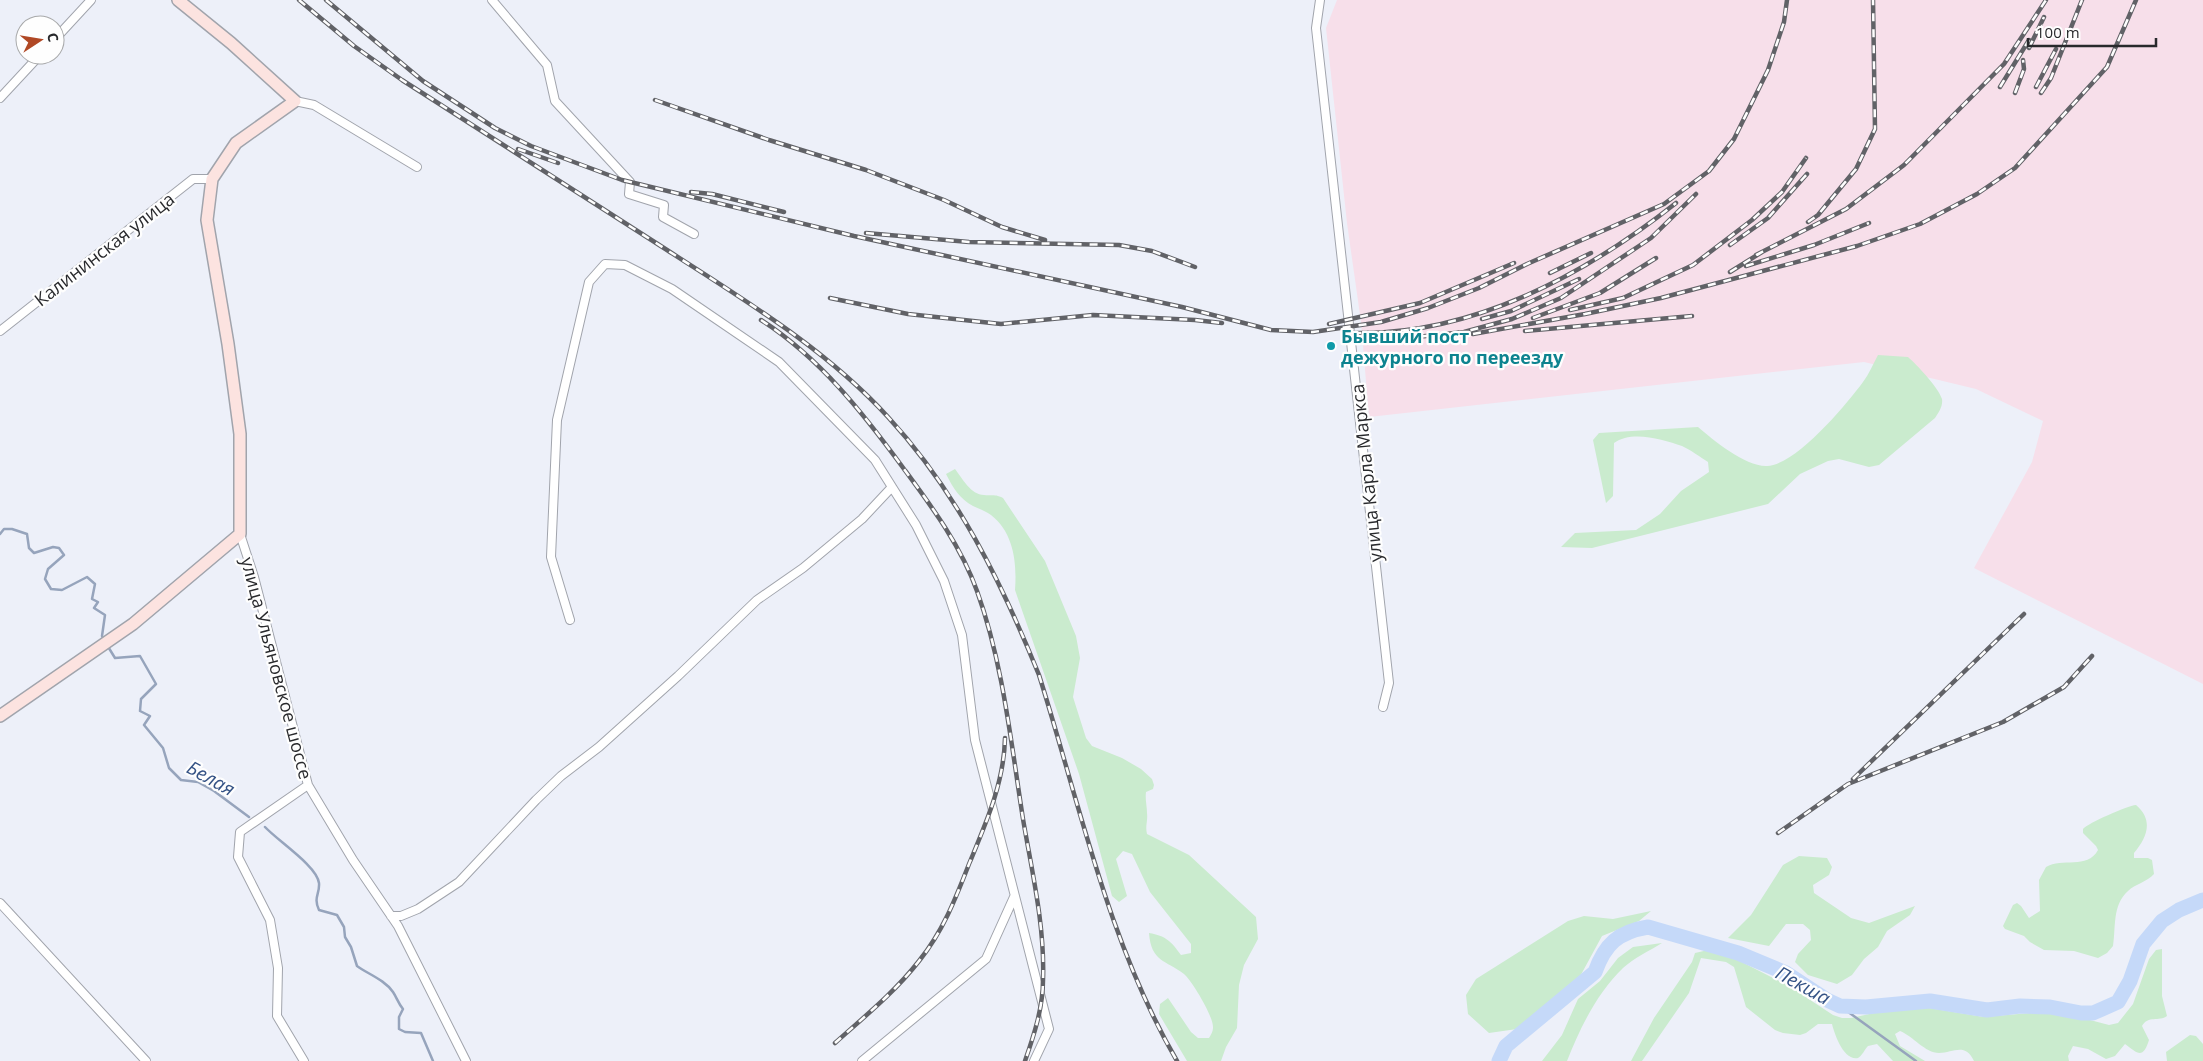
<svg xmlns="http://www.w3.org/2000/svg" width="2203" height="1061" viewBox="0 0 2203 1061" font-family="'Open Sans',sans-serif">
<rect width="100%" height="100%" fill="#edf0f9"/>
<path fill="#f7dfea" d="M1337,0H2203V684L1974,568L2032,462L2043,421L1976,389L1864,362L1369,417L1361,322L1347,223L1326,28Z"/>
<path fill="#caebce" d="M1878,355L1908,357C1917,365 1938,387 1942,399C1943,406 1939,412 1935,418L1879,465L1869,467L1839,459L1828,461L1800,474L1768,504L1592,548L1561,547L1575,533L1636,530L1660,514L1681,491L1709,472L1708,462C1700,457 1691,450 1682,446C1663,439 1631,430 1614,443L1613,496L1606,503L1593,440L1599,433L1698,427C1713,440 1746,467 1767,466C1796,465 1846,405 1863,382C1869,374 1873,364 1878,355Z
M955,469C962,478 971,495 984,495C993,496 995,494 1003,498L1045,561L1076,636L1080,658L1073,697L1086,738L1092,746L1122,758L1141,769L1152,779L1154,785L1153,789L1146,792C1145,800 1147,806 1147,813C1148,821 1145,826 1147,834L1189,855L1256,917L1258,939L1244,965L1239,985L1237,1028L1226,1047L1221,1061H1187L1159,1014L1160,1004L1168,998L1191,1032L1198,1038H1209C1211,1035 1213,1031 1213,1028C1214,1017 1192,981 1184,974C1166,960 1151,962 1149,933C1166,936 1171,941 1181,955L1191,953V944L1150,892L1132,854L1123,851L1116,859L1127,896L1119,902L1112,896L1079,774L1015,590C1017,563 1014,533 991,515C986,511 979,509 973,506C960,499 953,488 946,474Z
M2136,805C2154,820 2147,838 2134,853V858H2148L2152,860L2154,874C2147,882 2135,884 2128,891C2112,905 2116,928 2113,946L2107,953L2098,958L2074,951L2044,950L2030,942L2024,936L2005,929L2003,926L2013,905L2017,903L2021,906L2029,918L2040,911L2039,880L2046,867C2062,857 2087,870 2098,850L2096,846L2083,833V829C2088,823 2127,806 2136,805Z
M1799,856L1827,858L1832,867L1829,875L1813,885L1814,893L1851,918L1869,923L1915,906L1910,915L1887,931L1878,947L1864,959L1852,975L1837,984L1808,975L1795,962L1798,954L1811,940L1810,930L1803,924H1786L1769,946L1728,938L1751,915L1783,865Z
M1651,911L1639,921L1602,936L1577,982L1517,1029L1489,1033L1468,1014L1466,995L1476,979L1568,921L1584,916L1613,919Z
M1662,943C1649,951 1634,958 1623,968C1597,993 1580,1028 1567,1061H1542L1562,1035L1578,999L1600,981L1618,958L1633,947Z
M2162,949V996L2167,1016C2159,1022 2148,1015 2142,1026L2149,1040C2143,1059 2138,1054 2125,1044L2115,1056L2106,1059L2088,1049L2073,1046L2068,1056L2069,1061H1974C1965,1042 1953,1053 1939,1053C1925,1053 1913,1036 1900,1031L1895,1034L1900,1046L1925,1061H1893L1877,1044L1868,1046C1865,1049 1862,1056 1858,1058C1843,1061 1834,1032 1832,1024H1818L1806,1033L1800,1035L1783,1033L1775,1030L1746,1007L1734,967L1726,962L1701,958L1689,993L1642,1061H1631L1654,1018L1692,962L1695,953L1708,950L1722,952L1789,986L1833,1015L1842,1018H1851L1874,1013L1923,1007L1984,1017L2030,1013L2071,1015L2109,1025L2118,1023L2133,1004L2149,959L2156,950Z
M2190,1035L2196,1036L2203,1044V1061H2167L2166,1052Z"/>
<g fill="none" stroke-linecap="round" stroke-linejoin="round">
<path stroke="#96a4bc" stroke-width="2.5" d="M0,534L4,529H12L27,534L29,548L34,553L53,547L59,548L64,555L48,569L45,579L51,589L62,590L87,577L95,584L92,599L98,602L94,608L105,615L102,636L104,640
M107,645L115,658L140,656L156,684L141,699L140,711L150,716L144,725L163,748L169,768L181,780L198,782L214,791L249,817
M265,827C278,841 317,866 319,883C320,894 313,897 319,910L337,915L344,927L345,937L351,947L357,966C368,974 385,980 393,992C397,998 398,1003 403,1009L399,1017V1029L405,1032L421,1033L433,1061
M1840,1006L1916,1061"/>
<path stroke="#c5d9f9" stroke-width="15" d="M1499,1061L1506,1046L1595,972C1605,944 1618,932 1648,927L1738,953L1786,973L1827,1000L1840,1006L1866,1007L1930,1001L1987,1010L2020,1006L2050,1007L2081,1013H2093L2118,1002L2130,981L2143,944L2162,921L2179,910L2203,900"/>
<g stroke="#a1a4ac" stroke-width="10">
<path id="street" d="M492,0L547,65L555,101L630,182L629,194L664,205L663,217L694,234
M1320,0L1316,28L1389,683L1383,707
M55,39L91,0
M0,98L40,55
M295,101L314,105L417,167
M0,331L193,179H212
M240,534L254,577L308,785L353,860L398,926L466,1061
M570,620L551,557L557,420L589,282L605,264L625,265L672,289L779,362L875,460L916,525L944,581L962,635L975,740L1049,1029L1034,1061
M0,903L146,1061
M391,916H401L418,909L459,882L536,800L561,776L599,747L678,676L757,600L803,568L862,519L892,487
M304,1061L277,1016L278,968L270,920L238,857L240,832L308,785
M862,1061L986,959L1014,897"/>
</g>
<g stroke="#a1a4ac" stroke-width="14">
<path id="secondary" d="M0,716L133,624L240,534V434L228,344L207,220L212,179L236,143L295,101L231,43L178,0"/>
</g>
<use href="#street" stroke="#fff" stroke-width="8"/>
<use href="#secondary" stroke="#fce3e0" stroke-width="11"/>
<g stroke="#616267" stroke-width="4.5">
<path id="rail" d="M299,0L354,46L402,80C490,136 578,193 667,250C744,300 825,348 888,417C957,492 1001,581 1039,675C1080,805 1108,942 1177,1061
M326,0L423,81L495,128L531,146L622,180L854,236L1182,307L1271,330L1313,332L1381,322L1428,308L1479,288L1527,264L1664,204L1709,171L1734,139L1768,70L1784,22L1787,0
M2029,48L2044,17
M2000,87L2029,40
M2036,87L2056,49
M2015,93L2024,69L2023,60
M2041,93L2051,78L2082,0
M655,100L769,140L866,170L944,200L1002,227L1045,240
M518,149L558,163
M691,192L712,194L784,212
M1808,222L1818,215L1856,169L1875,129L1873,0
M866,233L969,242L1119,245L1152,251L1195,267
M1730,245L1768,218L1807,174
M1756,255L1846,209L1904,165L2004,64L2046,0
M1746,266L1814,245L1869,223
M1730,272L1762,252
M1550,273L1591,253
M830,298L908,314L1001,324L1093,315L1195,320L1222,323
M1570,310L1623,298L1693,265L1752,220L1782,192L1806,158
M1533,318L1600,293L1656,258
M1482,319L1511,311L1579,279
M761,320C820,358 863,413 904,469C932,507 961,546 977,591C1003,663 1011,743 1023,819C1032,872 1045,926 1043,980C1043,1008 1034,1035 1025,1061
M1329,324L1420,303L1514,263
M1525,331L1692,316
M1353,333C1471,336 1585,275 1676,203
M1473,334L1585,314L1661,298L1857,246L1920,224L1977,194L2015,168L2107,67L2136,0
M1391,337L1407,338L1464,332L1512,319L1561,298L1651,238L1696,194
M1853,779L2024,614
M1778,833L1848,784L2003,722L2064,687L2092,656
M835,1043C864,1017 895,992 919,961C943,931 955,900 969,864C986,823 1004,783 1005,738"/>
</g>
<use href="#rail" stroke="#fefefe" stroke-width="2.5" stroke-dasharray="8" stroke-linecap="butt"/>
</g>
<circle fill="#0f9aa8" stroke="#fefefe" stroke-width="2" cx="1331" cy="346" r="5"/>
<g text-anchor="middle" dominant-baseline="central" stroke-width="4.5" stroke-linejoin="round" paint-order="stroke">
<g font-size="18" fill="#28292c" stroke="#fefefe">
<text transform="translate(104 249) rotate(-38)">Калининская улица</text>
<text transform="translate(1366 473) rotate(-96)">улица Карла Маркса</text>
<text transform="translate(277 668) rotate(75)">улица Ульяновское шоссе</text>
</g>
<g font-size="18" font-weight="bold" fill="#0d838f" stroke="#fefefe" text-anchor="start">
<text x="1341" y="336">Бывший пост<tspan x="1341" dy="21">дежурного по переезду</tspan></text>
</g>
<g font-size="19" font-style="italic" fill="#345285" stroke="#fefefe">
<text transform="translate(211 778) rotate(29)">Белая</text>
<text transform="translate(1803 985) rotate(29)">Пекша</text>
</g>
</g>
<g transform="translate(40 40) rotate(78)"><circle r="24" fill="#fefefe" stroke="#a8a9aa"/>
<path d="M0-4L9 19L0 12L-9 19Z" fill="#b04825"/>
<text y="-8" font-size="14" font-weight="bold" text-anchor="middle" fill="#28292c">С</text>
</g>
<path d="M2028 38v8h128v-8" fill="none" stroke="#28292c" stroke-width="2.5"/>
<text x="2036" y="38" font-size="15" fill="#28292c" stroke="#fefefe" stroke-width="4" paint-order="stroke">100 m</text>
</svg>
